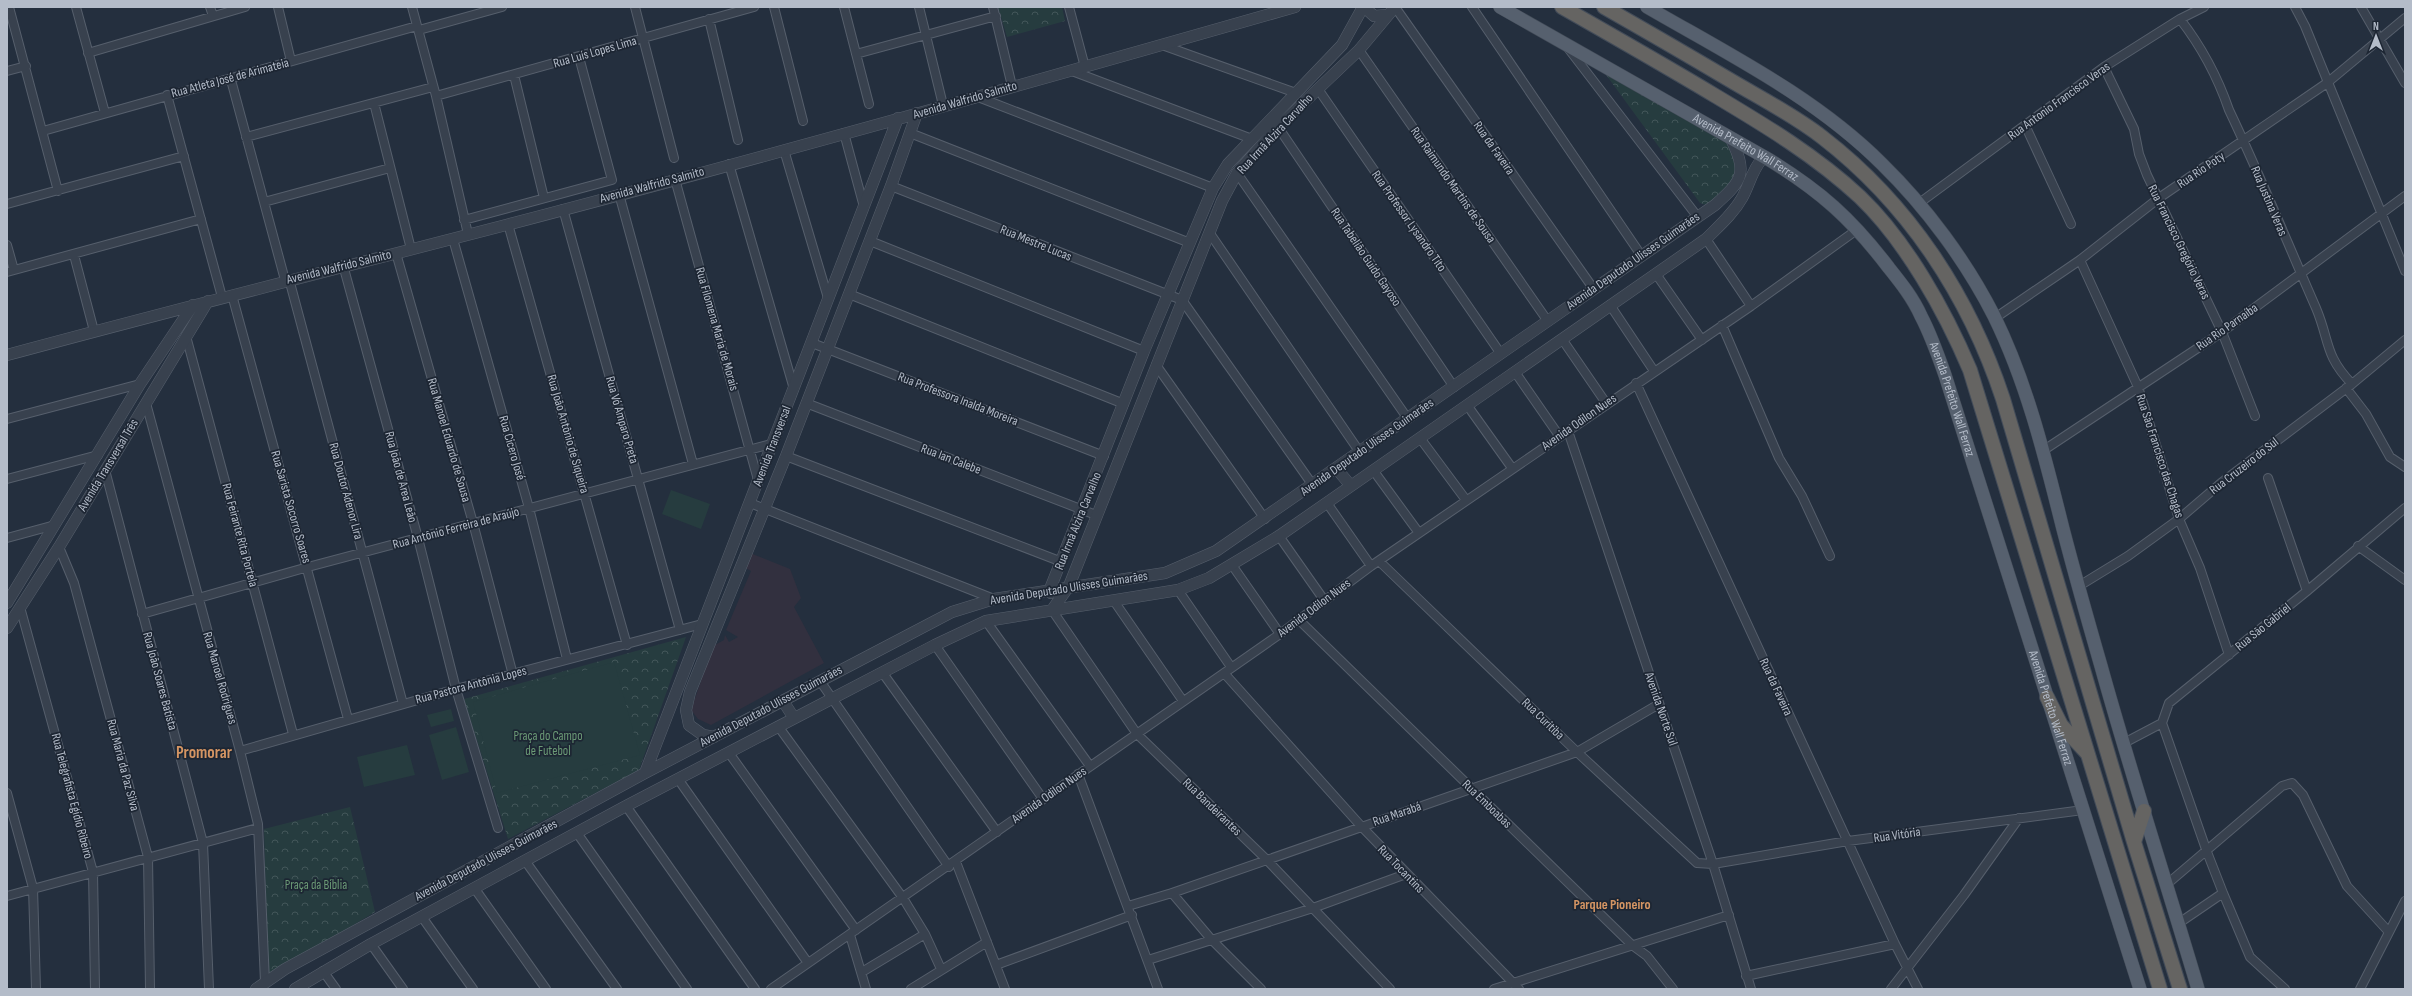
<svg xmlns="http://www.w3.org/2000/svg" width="2412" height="996" viewBox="0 0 2412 996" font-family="'Sofia Sans Condensed',sans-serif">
<defs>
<pattern id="park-crowns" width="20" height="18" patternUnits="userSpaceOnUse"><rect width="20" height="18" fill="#263c3f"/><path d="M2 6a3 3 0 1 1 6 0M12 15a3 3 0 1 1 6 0" fill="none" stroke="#435659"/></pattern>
</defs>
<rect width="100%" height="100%" fill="#242f3e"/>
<path fill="#32303f" d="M750,553L790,569L801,598L794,607L824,663L711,725L698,719L691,710L713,646L724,640L725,635L729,642L738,637L726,630L751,571L744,567Z"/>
<path fill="url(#park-crowns)" d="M998,7H1062L1065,21L1007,37Z
M1604,72L1726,143C1748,177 1734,181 1709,206L1700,203Z
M686,637L639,770L508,839L464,699Z
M350,807L375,912L268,976L264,829Z"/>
<path fill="#263c3f" d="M671,490L710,504L701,529L662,514Z
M614,662L640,755L497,793L473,702Z
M451,709L454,721L431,727L427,715Z
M456,727L469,772L442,780L429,735Z
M407,745L415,775L364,787L357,757Z"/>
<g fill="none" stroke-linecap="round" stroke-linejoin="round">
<g stroke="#565f6c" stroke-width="10">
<path id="minor" d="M9,7L58,191
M76,7L105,113
M210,7L213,16
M278,7L291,61
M412,7L436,96L468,234
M635,7L674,158
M774,7L803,121
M844,7L869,104
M919,7L943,105
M993,7L1012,86
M1069,7L1085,67
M1395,7L1593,288
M1472,7L1641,255
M2295,7L2305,26L2405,271
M2361,7L2405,83
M709,19L738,140
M2180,19C2201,46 2218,78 2229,110C2260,175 2287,242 2316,308C2330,341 2324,355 2352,384
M419,30L502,7
M1162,45L1296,93
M1568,48L1697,216
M1359,50L1547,320
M88,53L245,7
M856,54L996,16
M2104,67L2134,129L2139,154L2147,175L2222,332L2255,416
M7,71L26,66
M1072,71L1252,139
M514,75L544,198
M231,80L285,280
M1318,89L1501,354
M167,95L222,297
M436,96L754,7
M978,97L1213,188
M374,103L411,249
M2025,125L2071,224
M1278,127L1454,387
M43,131L417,26
M844,133L864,207
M910,133L1190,243
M246,137L433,87
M784,150L828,298
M729,164L794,389
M1237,173L1408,419
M675,179L758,480
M891,186L1182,300L1312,484
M619,194L693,464
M264,202L390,168
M7,204L184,156
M1918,204L2104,67L2180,19L2204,7
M563,209L680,630
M464,220L612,180L579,57
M508,224L627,645
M1209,232L1359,451
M453,239L529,508L567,659
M1706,239L1751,306
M870,241L1144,351
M7,245L14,270
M396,253L473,523L513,675
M74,255L94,331
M2080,260L2138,387L2179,519L2200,568L2229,655
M343,265L418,538L456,689L498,828
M7,272L201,219
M1656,274L1702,340
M289,279L403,704
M849,294L1124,404
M232,295L348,719
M1610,305L1654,371
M1995,318L2080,260L2159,198L2327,83L2405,18
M1722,325L1779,458L1802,496L1830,556
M186,336L293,734
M1562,339L1606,403
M812,343L1104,456
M1156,365L1265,519
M1515,372L1560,437
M1636,383L1895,944L1918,989
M2346,388L2366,414L2390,457L2405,467
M146,403L240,751L258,824L265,982
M806,403L1096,515
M1467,405L1512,468
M7,419L140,384
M1568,431L1713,864L1751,989
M1420,438L1466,500
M2044,450L2222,332L2405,196
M786,456L1062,562
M105,470L203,843L209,989
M1373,470L1419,533
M2268,478L2307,591
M7,479L98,455
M750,503L994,599
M1327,503L1371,566
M1279,536L1324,600
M7,538L55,525
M2358,546L2405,580
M59,547L74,583L148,857L150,989
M1379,561L1577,752L1697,863L1713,864L1848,841L2083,810
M1232,565L1280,634
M2079,586L2128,556L2179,519L2221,483L2352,384L2405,340
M1178,590L1231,667
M1114,601L1183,701
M20,607L93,872L95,989
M1052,610L1137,734L1266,859L1390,989
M142,614L308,567L771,444
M1299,620L1632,945L1647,956L1673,989
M986,621L1090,766
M935,645L1043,799
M882,672L997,832
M1224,673L1361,826L1519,989
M820,681L949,867
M2162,723L2207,852L2223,893
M778,726L903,898L925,934L941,969
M2124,743L2162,723L2169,703L2307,591L2405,508
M240,751L456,689L702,624
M729,753L856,930
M1078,774L1158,989
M678,779L808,963
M7,793L33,888L36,989
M626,806L755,989
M577,833L687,989
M526,862L617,989
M956,862L1005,989
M2166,885L2282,786L2292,783L2303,795L2347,886L2388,931
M475,889L546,989
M1172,893L1211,939L1261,989
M7,896L258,828
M1128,906L1172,893L1577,752L1659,704
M422,917L473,989
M2179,923L2223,893L2250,957L2285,989
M850,935L866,989
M371,944L403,989
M1148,960L1313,908L1406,874
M996,965L1132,915
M323,971L336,989
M862,972L925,934
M1746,976L1895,944
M771,989L1280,634L1371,566L1751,306L1858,229
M911,989L987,942
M1494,989L1729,915
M1891,989L1964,895L2019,818
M2360,989L2405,901"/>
</g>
<g stroke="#565f6c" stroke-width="12">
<path id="tertiary" d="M1364,7L1374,16L1388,15
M7,355C173,310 340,268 506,225C770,156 1033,82 1295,7
M1336,468L1351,486
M1051,593L1050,589L1144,351L1213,188L1228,164L1342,45L1363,7
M7,603L140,384L193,305
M1052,610L1069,586L1222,201L1237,173L1278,127L1359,50L1395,7
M7,628L59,547L208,301
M783,701L794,718
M714,737L703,735L689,725L686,710L690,692L786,456L891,186L917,113
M645,773L898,118
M256,989L285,969L377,919L645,773L952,612L994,599L1165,573L1216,551L1715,205C1743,180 1748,173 1730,137
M295,989L371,944L626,806L935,645L986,621L1178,590L1209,578L1279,536L1706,239C1719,226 1733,214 1742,198C1749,186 1752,170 1762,159H1768"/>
</g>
<g stroke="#414a57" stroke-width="14">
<g id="primary">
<path id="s1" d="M1500,7L1768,159C1820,191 1851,218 1889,268C1901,283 1913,298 1921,316C1931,335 1938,355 1945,375L2140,989"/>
<path d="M1647,7C1728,54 1815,97 1882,164C1926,207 1966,261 1994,316C2027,383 2045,457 2063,529C2075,575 2088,621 2101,666C2131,774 2166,881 2198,989"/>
</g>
</g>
<g stroke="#434c59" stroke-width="16">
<path id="trunk" d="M1562,7C1613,36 1664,65 1714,95C1766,126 1816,156 1860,197C1906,241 1945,311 1970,370L2160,989
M1604,7C1648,32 1691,57 1735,83C1764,100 1795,116 1822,137C1909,204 1969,296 2003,399L2134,842L2180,989
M2047,697L2061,725L2087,753
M2134,842L2144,811"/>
</g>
<use href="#minor" stroke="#38414e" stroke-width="8"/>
<use href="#tertiary" stroke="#38414e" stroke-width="11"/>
<use href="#primary" stroke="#56606e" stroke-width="13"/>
<use href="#trunk" stroke="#656462" stroke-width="14"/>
</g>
<g text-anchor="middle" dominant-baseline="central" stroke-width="3.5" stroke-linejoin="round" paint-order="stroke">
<g font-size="13" fill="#b4bcc9" stroke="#1d2633">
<text transform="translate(595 52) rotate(-16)">Rua Luís Lopes Lima</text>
<text transform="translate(230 78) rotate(-15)">Rua Atleta José de Arimateia</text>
<text transform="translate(965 100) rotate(-16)">Avenida Walfrido Salmito</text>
<text transform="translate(2059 101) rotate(-36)">Rua Antonio Francisco Veras</text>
<text transform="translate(1275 134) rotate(-47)">Rua Irmã Alzira Carvalho</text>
<text stroke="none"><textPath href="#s1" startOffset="283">Avenida Prefeito Wall Ferraz</textPath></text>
<text transform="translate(1494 148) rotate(55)">Rua da Faveira</text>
<text transform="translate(2201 170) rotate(-34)">Rua Rio Poty</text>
<text transform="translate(652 185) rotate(-15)">Avenida Walfrido Salmito</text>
<text transform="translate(1453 185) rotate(55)">Rua Raimundo Martins de Sousa</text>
<text transform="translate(2269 201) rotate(67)">Rua Justina Veras</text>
<text transform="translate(1409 221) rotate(55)">Rua Professor Lysandro Tito</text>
<text transform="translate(2179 242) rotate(64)">Rua Francisco Gregório Veras</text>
<text transform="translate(1036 243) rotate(22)">Rua Mestre Lucas</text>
<text transform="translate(1366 257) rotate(56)">Rua Tabelião Guido Gayoso</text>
<text transform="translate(1633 261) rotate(-35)">Avenida Deputado Ulisses Guimarães</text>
<text transform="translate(339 267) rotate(-14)">Avenida Walfrido Salmito</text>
<text transform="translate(2227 327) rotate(-35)">Rua Rio Parnaíba</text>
<text transform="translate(717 329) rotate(74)">Rua Filomena Maria de Morais</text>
<text transform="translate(958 399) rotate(21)">Rua Professora Inalda Moreira</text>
<text stroke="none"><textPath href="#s1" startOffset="619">Avenida Prefeito Wall Ferraz</textPath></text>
<text transform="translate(622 420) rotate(74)">Rua Vó Amparo Preta</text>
<text transform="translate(1579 422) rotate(-35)">Avenida Odilon Nues</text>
<text transform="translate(568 434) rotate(74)">Rua João Antônio de Siqueira</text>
<text transform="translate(449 440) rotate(74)">Rua Manoel Eduardo de Sousa</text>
<text transform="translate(772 446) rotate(-69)">Avenida Transversal</text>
<text transform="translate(1367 447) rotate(-35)">Avenida Deputado Ulisses Guimarães</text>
<text transform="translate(512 448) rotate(74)">Rua Cicero José</text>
<text transform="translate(2160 456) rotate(72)">Rua São Francisco das Chagas</text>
<text transform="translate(951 459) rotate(21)">Rua Ian Calebe</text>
<text transform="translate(108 465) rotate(-59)">Avenida Transversal Três</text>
<text transform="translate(2244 466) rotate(-38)">Rua Cruzeiro do Sul</text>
<text transform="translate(401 477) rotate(75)">Rua João de Area Leão</text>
<text transform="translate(346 491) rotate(75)">Rua Doutor Adenor Lira</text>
<text transform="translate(291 507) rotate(74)">Rua Sarista Socorro Soares</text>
<text transform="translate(1078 521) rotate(-68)">Rua Irmã Alzira Carvalho</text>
<text transform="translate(456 528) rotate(-15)">Rua Antônio Ferreira de Araújo</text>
<text transform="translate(240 535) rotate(75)">Rua Feirante Rita Portela</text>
<text transform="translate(1069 588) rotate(-9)">Avenida Deputado Ulisses Guimarães</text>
<text transform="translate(1314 608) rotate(-37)">Avenida Odilon Nues</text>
<text transform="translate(2263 627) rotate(-39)">Rua São Gabriel</text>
<text transform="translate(220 678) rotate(74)">Rua Manoel Rodrigues</text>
<text transform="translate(160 681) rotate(75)">Rua João Soares Batista</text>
<text transform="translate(471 685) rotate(-15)">Rua Pastora Antônia Lopes</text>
<text transform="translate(1776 687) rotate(65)">Rua da Faveira</text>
<text transform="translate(771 706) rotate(-28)">Avenida Deputado Ulisses Guimarães</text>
<text stroke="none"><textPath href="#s1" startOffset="943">Avenida Prefeito Wall Ferraz</textPath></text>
<text transform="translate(1661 709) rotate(71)">Avenida Norte Sul</text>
<text transform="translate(1543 719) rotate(44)">Rua Curitiba</text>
<text transform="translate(123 765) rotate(75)">Rua Maria da Paz Silva</text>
<text transform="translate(1049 795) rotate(-35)">Avenida Odilon Nues</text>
<text transform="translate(72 796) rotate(75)">Rua Telegrafista Egídio Ribeiro</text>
<text transform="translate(1487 804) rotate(44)">Rua Emboabas</text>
<text transform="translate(1212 807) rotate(44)">Rua Bandeirantes</text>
<text transform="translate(1397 814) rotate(-19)">Rua Marabá</text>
<text transform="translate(1897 835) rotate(-8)">Rua Vitória</text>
<text transform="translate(486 860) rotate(-28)">Avenida Deputado Ulisses Guimarães</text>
<text transform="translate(1401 869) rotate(46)">Rua Tocantins</text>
</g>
<g font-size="13" fill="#6b9a76" stroke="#1d2633">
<text x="548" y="736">Praça do Campo<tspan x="548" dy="15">de Futebol</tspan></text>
<text x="316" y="885">Praça da Bíblia</text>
</g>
<g font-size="14" font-weight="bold" fill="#d59563" stroke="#1d2633">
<text x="1612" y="904">Parque Pioneiro</text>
</g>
<g font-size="17" font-weight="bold" fill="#d59563" stroke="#1d2633">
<text x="204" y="753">Promorar</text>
</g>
</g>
<rect width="2412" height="996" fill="none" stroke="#b4bcc9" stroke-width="16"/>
<g transform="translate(2376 36)" stroke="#1d2633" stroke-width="3" paint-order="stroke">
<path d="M0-3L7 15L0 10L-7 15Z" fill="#b4bcc9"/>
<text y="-6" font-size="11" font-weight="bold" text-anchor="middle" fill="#b4bcc9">N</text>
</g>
</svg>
